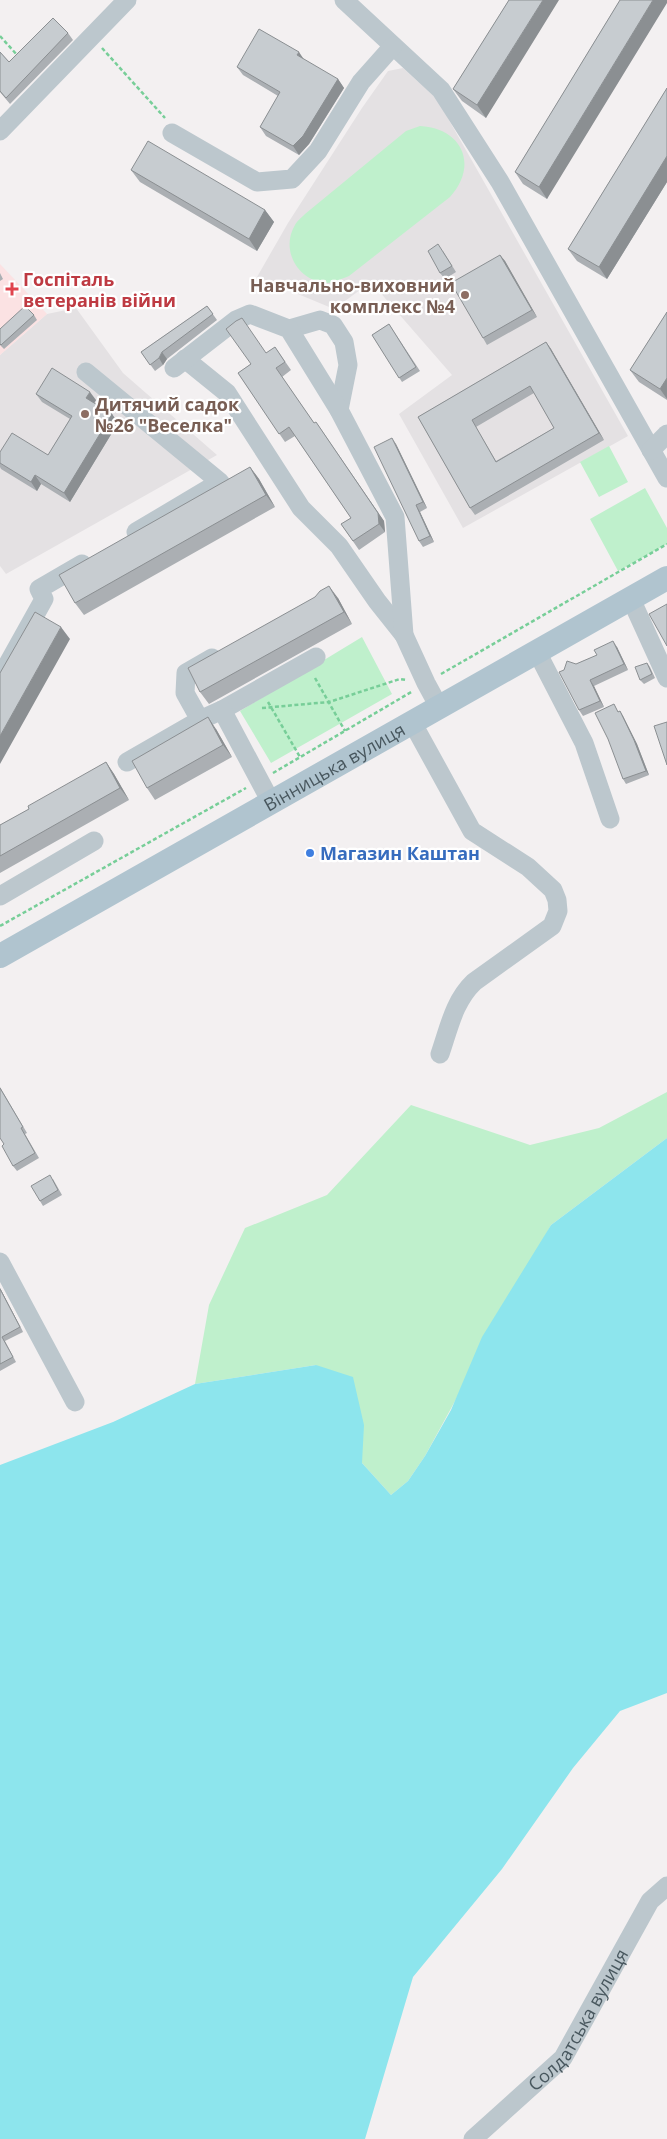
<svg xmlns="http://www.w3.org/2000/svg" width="667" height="2139" viewBox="0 0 667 2139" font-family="'Open Sans',sans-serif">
<rect width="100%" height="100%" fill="#f3f0f1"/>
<path fill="#e4e1e3" d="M403,68L437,99L628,436L463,528L399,414L452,375L371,282L334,309L257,277L288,223L362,108L388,71Z
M76,308L123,373L217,455L6,574L0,566V355L47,314Z"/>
<path fill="#fbe2e3" d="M0,264L47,314L0,355Z"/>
<path fill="#bff0cc" d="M420,126C462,128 479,165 450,197L349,276C341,279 334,283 326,283C298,281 280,250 295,225C297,221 302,217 305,214L406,131Z
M609,446L628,482L599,497L580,462Z
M645,488L667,528V544L618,571L590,519Z
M362,637L392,694L271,763L240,711Z
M667,1092V1138L551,1225L425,1456L408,1481L391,1495L362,1463L316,1365L195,1384L209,1305L245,1228L327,1195L411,1105L530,1145L599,1128Z"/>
<path fill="#8de5ed" d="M667,1138V1693L620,1711L573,1768L502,1869L413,1977L365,2139H0V1465L113,1422L195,1384L316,1365L353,1377L364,1425L362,1463L391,1495L408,1481L425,1456L451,1410L482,1337L551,1225Z"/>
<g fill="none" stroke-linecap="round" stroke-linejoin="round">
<path stroke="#77ce98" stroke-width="2.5" stroke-dasharray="4 2.5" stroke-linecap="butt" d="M0,36L18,56
M102,48L165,118
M441,674L667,544
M315,678L345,731
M268,702L300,757
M262,708L329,702L400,679L407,680
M273,773L413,691
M0,926L246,788"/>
<g stroke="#bcc7cd" stroke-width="19">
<path d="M344,0L441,90L500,182L667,478"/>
<path d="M0,131L127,0"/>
<path d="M172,133L257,182L292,179L318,151L361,82L393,46"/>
<path d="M289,329L320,320L333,325L344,342L348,365L339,410"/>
<path d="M185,359L227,393L301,508L339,546L377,601L404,635"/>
<path d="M174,368L236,320L250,314L289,329L339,410L395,517L404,635L426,683L439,707"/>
<path d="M86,372L220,482L136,532"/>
<path d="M651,450L667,434"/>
<path d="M631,599L667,678"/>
<path d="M537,652L584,743L610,819"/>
<path d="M0,678L44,599L39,589L82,564"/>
<path d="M222,710L316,657"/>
<path d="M200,720L185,693L186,673L212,658"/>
<path d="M412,722L472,831L528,867L553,890L557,900L558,911L552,926L474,982C454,1001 449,1028 440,1054"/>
<path d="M127,762L200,720L222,710L271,802"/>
<path d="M0,896L94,841"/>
<path d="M0,1262L75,1402"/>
<path id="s1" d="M473,2139L563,2058L650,1901L667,1886"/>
</g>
<path stroke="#b0c4cf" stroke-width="24" id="s2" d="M0,956L667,578"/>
</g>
<path fill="#abafb3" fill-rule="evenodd" d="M509,0L486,118L462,101L453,89Z
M620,0L547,199L523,184L515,172Z
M68,33L73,40L10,104L0,92V52L9,62Z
M237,67L338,79L344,88L309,144L299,155L266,136L260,127L278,96L243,75Z
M667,88V182L607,279L577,261L568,249Z
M131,170L265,210L274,222L257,251L140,182Z
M443,251L456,272L445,279L440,273Z
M500,255L505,261L537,317L487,345L483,338Z
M0,273L3,279L0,281Z
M207,306L217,320L167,359L163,365L155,371L141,352Z
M667,312V400L639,382L630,370Z
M34,315L37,320L4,349L0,345V329Z
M389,324L420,371L402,382L372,335Z
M546,342L551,349L604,440L475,515L470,508L418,417ZM534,393L554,428L496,461L476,427Z
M275,347L291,370L282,377L314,423L384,521L385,532L359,550L341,524L351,518L295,436L285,442L238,373Z
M36,394L96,400L94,403L112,414L118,423L70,502L41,484L37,491L1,469L0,467V452L48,455L70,419L42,402Z
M396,444L427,508L420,512L434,542L423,547L419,541Z
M250,467L259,479L275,507L84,615L75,603Z
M338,598L352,624L209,704L200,692Z
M617,647L628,670L594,686L604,707L583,716L579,710L576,664Z
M647,663L650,667L655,678L644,684L640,680Z
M614,704L618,712L620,711L623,716L637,744L649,775L626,784L623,779Z
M216,729L232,757L155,800L147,788Z
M106,762L114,774L129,800L0,873V825L29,809Z
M0,1087L27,1133L25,1134L39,1158L17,1171L13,1166L4,1144L0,1138Z
M53,1179L62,1195L43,1206L40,1201Z
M0,1288L23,1332L5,1341L16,1362L0,1371Z"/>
<path fill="#8b8f92" d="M543,0H559L486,118L477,105Z
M653,0H667V3L547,199L539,187Z
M299,52L305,61L297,55Z
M338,79L344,88L309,144L299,155L293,146Z
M667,156V182L607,279L599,267Z
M265,210L274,222L257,251L249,239Z
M500,255L505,261L537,317L532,310Z
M546,342L551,349L604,440L599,433Z
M162,352L167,359L163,365L159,358Z
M667,378V399L660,389Z
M90,392L96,400L92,407L86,398Z
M112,414L118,423L70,502L64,493Z
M316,422L384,521L385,532L379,524Z
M392,438L396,444L427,508L423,502Z
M250,467L259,479L275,507L266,495Z
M35,475L41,484L37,491L31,482Z
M416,505L420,512L434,542L430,536Z
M329,586L338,598L352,624L344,612Z
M61,627L70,639L0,764V736Z
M613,641L617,647L628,670L624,664Z
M590,680L594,686L604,707L600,701Z
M620,711L623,716L637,744L649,775L646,771Z
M208,717L216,729L232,757L223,745Z
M106,762L114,774L129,800L120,788Z
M0,1288L23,1332L20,1327L0,1289Z"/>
<path fill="#c7ccd0" stroke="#8b8f92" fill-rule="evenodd" d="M509,0H543L477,105L453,89Z
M620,0H653L539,187L515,172Z
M53,18L68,33L6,98L0,91V52L9,62Z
M259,29L299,52L297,55L338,79L303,136L293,146L260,127L280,92L237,67Z
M667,88V156L599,267L568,249Z
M148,141L265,210L249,239L131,170Z
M438,244L452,266L440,273L428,251Z
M500,255L532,310L483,338L451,283Z
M25,306L34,315L1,345L0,344V329Z
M207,306L213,314L162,352L159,358L150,365L141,352Z
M667,312V378L660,389L630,370Z
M242,318L266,353L275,347L285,362L276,368L314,423L316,422L378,513L379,524L353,541L341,524L351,518L289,427L279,434L238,373L251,364L226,329L236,321Z
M389,324L416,367L399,378L372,335Z
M546,342L599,433L470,508L418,417ZM530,386L554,428L496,462L472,420Z
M52,368L90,392L86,398L112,414L64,493L35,475L31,482L0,463V452L12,433L48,455L72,416L36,394Z
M392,438L423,502L416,505L430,536L419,541L374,447Z
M250,467L266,495L75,603L59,575Z
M329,586L344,612L200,692L188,668L315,597L320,591Z
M667,604V646L649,614Z
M35,612L61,627L0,736V673Z
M613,641L624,664L590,680L600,701L579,710L559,672L564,670L567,661L576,664L597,655L594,650Z
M647,663L652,674L640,680L635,667Z
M614,704L618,712L620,711L634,740L646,771L623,779L608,739L595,713Z
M208,717L223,745L147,788L132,761Z
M667,722V765L654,726Z
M106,762L120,788L0,856V825L29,809L28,806Z
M0,1088L23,1127L21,1128L35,1153L13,1166L2,1146L4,1144L0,1138Z
M50,1175L58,1190L40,1201L31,1186Z
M0,1289L20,1327L2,1337L13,1357L0,1364Z"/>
<path fill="#e0444e" stroke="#fff" stroke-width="2" d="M9.5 281.5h5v5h5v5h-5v5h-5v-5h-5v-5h5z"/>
<g fill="#8d6e63" stroke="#fff" stroke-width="2">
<circle cx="465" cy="295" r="5"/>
<circle cx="85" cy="414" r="5"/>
</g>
<circle fill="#3f7fe0" stroke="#fff" stroke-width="2" cx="310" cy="853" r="5"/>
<g text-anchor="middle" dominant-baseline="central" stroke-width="4.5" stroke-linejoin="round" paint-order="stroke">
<g font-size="18" font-weight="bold" fill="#be3a42" stroke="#fff" text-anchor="start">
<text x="23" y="279">Госпіталь<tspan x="23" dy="21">ветеранів війни</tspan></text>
</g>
<g font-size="18" font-weight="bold" fill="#785e54" stroke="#fff" text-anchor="end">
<text x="455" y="285">Навчально-виховний<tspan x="455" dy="21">комплекс №4</tspan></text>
<text x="95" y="404" text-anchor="start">Дитячий садок<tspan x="95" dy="21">№26 "Веселка"</tspan></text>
</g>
<g font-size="18" fill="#48575e" stroke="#fff">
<text stroke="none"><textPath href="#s2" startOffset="384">Вінницька вулиця</textPath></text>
<text stroke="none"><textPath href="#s1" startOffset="161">Солдатська вулиця</textPath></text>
</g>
<g font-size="18" font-weight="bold" fill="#366cbe" stroke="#fff" text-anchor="start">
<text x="320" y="853">Магазин Каштан</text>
</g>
</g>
</svg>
